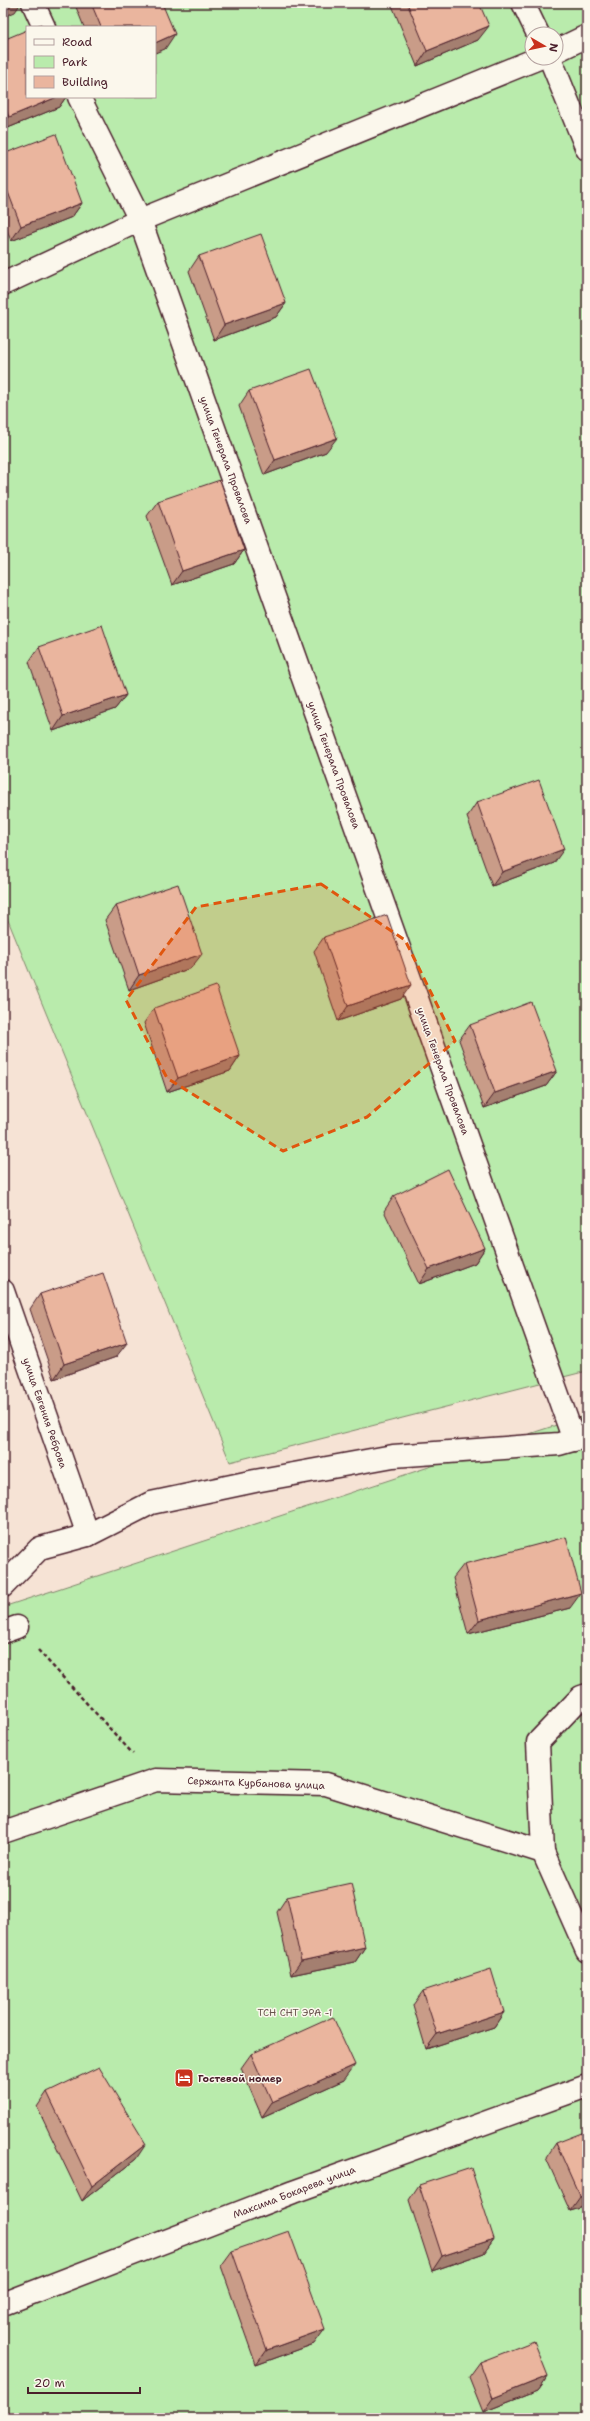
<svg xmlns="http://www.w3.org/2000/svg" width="590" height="2421" viewBox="0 0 590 2421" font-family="'Shantell Sans',sans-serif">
<rect width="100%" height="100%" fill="#f6e3d5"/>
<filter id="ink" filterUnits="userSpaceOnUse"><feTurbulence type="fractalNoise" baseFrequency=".025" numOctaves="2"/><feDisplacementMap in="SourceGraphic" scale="8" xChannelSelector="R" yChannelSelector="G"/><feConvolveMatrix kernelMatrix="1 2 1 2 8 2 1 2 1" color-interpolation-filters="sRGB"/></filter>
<g filter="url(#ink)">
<path fill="#b9ebac" stroke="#82856c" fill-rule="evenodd" d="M3,3H587V1371L230,1462L3,908ZM27,27H155V97H27ZM532,34H556V58H532Z
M587,1415V2418H3V1607Z"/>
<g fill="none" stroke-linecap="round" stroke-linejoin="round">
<g stroke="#4a1f2b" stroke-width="25">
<path id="lane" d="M556,51L587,36
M3,284L140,220L539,58
M3,1586L40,1548L88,1535L151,1503L255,1481L393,1456L559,1444L587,1436
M3,1632L17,1627
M3,1832L156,1780L326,1784L543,1852L587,1951
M3,2304L293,2192L587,2086"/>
</g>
<g stroke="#4a1f2b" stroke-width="25">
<path id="street" d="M33,3L44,27
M523,3L538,34
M550,58L587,149
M79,97L140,220L574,1440
M3,1291L88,1535
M543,1852L538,1742L581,1697L587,1695"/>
</g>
<path stroke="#4a1f2b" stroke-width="2.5" stroke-dasharray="4 3" stroke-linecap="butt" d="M38,1650L133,1754"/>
<use href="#lane" stroke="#fbf7ec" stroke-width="22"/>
<use href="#street" stroke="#fbf7ec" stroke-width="22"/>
</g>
<path fill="#c99c88" stroke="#4a1f2b" d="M79,3H162L165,49L155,27H84L76,7Z
M391,3H479L478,40L417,66Z
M3,40L27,97H66L59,107L3,130Z
M3,154L82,203L72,217L11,241L3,220Z
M199,256L286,303L276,317L214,340L189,271Z
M249,391L326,452L264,475L239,406Z
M158,501L244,550L234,564L172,585L147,516Z
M39,647L126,695L115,709L53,731L29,662Z
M477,802L554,863L492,886L467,817Z
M116,905L191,968L129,990L105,920Z
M324,937L401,999L338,1021L314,951Z
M154,1008L240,1056L230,1071L167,1092L144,1023Z
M470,1025L557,1071L546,1086L484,1108L459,1040Z
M394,1196L485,1248L475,1263L419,1284L384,1211Z
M40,1294L116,1357L54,1379L30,1309Z
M464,1564L570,1608L468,1634L453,1578Z
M287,1897L365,1947L355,1962L291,1975L277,1912Z
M423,1991L504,2012L494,2027L426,2049L413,2005Z
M251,2054L344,2080L262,2117L241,2068Z
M47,2092L136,2159L82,2201L37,2107Z
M556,2143L587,2206L570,2211L546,2158Z
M419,2185L494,2239L484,2253L432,2271L409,2200Z
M232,2251L314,2344L256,2365L221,2266Z
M480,2362L548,2376L537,2391L483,2412L469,2377Z"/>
<path fill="#a47f6f" stroke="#4a1f2b" d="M13,3H21L15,12L3,17V7Z
M489,26L478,40L417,66L427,51Z
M175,34L165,49L155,53V43Z
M57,97H66L59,107L3,130V125L9,117Z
M82,203L72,217L11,241L21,226Z
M286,303L276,317L214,340L224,325Z
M337,438L326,452L264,475L275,460Z
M244,550L234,564L172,585L182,571Z
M126,695L115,709L53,731L63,716Z
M564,849L554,863L492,886L502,872Z
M202,954L191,968L129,990L139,975Z
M411,985L401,999L338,1021L348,1006Z
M240,1056L230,1071L167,1092L178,1078Z
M557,1071L546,1086L484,1108L495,1093Z
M485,1248L475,1263L419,1284L429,1269Z
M127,1343L116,1357L54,1379L64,1364Z
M581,1593L570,1608L468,1634L479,1620Z
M365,1947L355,1962L291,1975L301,1961Z
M504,2012L494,2027L426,2049L437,2034Z
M355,2065L344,2080L262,2117L272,2102Z
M146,2144L136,2159L82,2201L92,2186Z
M587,2194V2206L570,2211L580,2197Z
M494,2239L484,2253L432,2271L442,2256Z
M325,2329L314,2344L256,2365L267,2350Z
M548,2376L537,2391L483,2412L493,2398Z"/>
<path fill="#eab59e" stroke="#4a1f2b" d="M3,3H13L3,7Z
M91,3H162L175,34L155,43V27H101Z
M407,3H479L489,26L427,51Z
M41,24L42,27H34Z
M27,30V97H57L9,117L3,103V40Z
M56,134L82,203L21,226L3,179V154Z
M261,234L286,303L224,325L199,256Z
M311,369L337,438L275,460L249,391Z
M220,480L244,550L182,571L158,501Z
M102,625L126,695L63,716L39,647Z
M539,780L564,849L502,872L477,802Z
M178,884L202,954L139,975L116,905Z
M387,915L411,985L348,1006L324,937Z
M216,986L240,1056L178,1078L154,1008Z
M531,1002L557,1071L495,1093L470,1025Z
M448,1169L485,1248L429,1269L394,1196Z
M103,1273L127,1343L64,1364L40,1294Z
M566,1537L581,1593L479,1620L464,1564Z
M351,1883L365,1947L301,1961L287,1897Z
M491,1969L504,2012L437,2034L423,1991Z
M333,2017L355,2065L272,2102L251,2054Z
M99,2067L146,2144L92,2186L47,2092Z
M587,2131V2194L580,2197L556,2143Z
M471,2168L494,2239L442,2256L419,2185Z
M289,2231L325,2329L267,2350L232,2251Z
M534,2341L548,2376L493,2398L480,2362Z"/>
</g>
<path fill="#e0560e" fill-opacity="0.2" stroke="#e0560e" stroke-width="3" stroke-dasharray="8 5" stroke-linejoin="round" d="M321,884L405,940L455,1041L367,1117L283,1151L167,1078L126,1000L196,907Z"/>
<defs>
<g id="hotel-square" transform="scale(1)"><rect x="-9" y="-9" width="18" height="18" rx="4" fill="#c8321e" stroke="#fbf7ec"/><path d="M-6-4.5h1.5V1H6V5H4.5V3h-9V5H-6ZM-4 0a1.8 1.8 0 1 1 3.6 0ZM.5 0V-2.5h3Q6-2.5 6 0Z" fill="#fff"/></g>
</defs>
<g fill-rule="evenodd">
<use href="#hotel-square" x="184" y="2078"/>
</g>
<g text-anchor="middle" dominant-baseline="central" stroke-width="3" stroke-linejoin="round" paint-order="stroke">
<g font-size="10" fill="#4a1f2b" stroke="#fbf7ec">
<text transform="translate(226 460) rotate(70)">улица Генерала Провалова</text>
<text transform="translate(334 765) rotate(70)">улица Генерала Провалова</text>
<text transform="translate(443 1071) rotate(70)">улица Генерала Провалова</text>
<text transform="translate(45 1413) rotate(71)">улица Евгения Реброва</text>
<text transform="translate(256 1783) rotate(2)">Сержанта Курбанова улица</text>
<text transform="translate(294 2192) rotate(-21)">Максима Бокарева улица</text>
</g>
<g font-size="10" fill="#66524b" stroke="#fbf7ec">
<text x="295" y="2012">ТСН СНТ ЭРА -1</text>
</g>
<g font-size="10" font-weight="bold" fill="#4a1f2b" stroke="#fbf7ec" text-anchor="start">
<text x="198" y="2078">Гостевой номер</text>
</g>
</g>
<rect width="590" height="2421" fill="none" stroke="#fbf7ec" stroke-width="16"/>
<rect x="8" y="8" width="574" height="2405" fill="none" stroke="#4a1f2b" stroke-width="1.5" filter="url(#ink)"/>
<rect x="26" y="26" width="130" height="72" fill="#fbf7ec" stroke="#b4a19f"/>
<rect x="34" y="39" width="20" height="6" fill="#fbf7ec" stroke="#b4a19f"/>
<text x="62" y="46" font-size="12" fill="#4a1f2b">Road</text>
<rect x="34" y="56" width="20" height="12" fill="#b9ebac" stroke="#b4a19f"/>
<text x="62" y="66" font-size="12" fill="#4a1f2b">Park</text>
<rect x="34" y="76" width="20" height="12" fill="#eab59e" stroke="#b4a19f"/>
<text x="62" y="86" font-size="12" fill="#4a1f2b">Building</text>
<g transform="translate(544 46) rotate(99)"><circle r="19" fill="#fbf7ec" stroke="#b4a19f"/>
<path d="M0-3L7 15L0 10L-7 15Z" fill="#c8321e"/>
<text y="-6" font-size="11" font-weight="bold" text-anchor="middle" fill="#4a1f2b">N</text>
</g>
<path d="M28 2387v6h112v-6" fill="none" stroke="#4a1f2b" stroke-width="2"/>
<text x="34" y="2387" font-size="12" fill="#4a1f2b" stroke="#fbf7ec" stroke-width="3" paint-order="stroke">20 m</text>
</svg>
